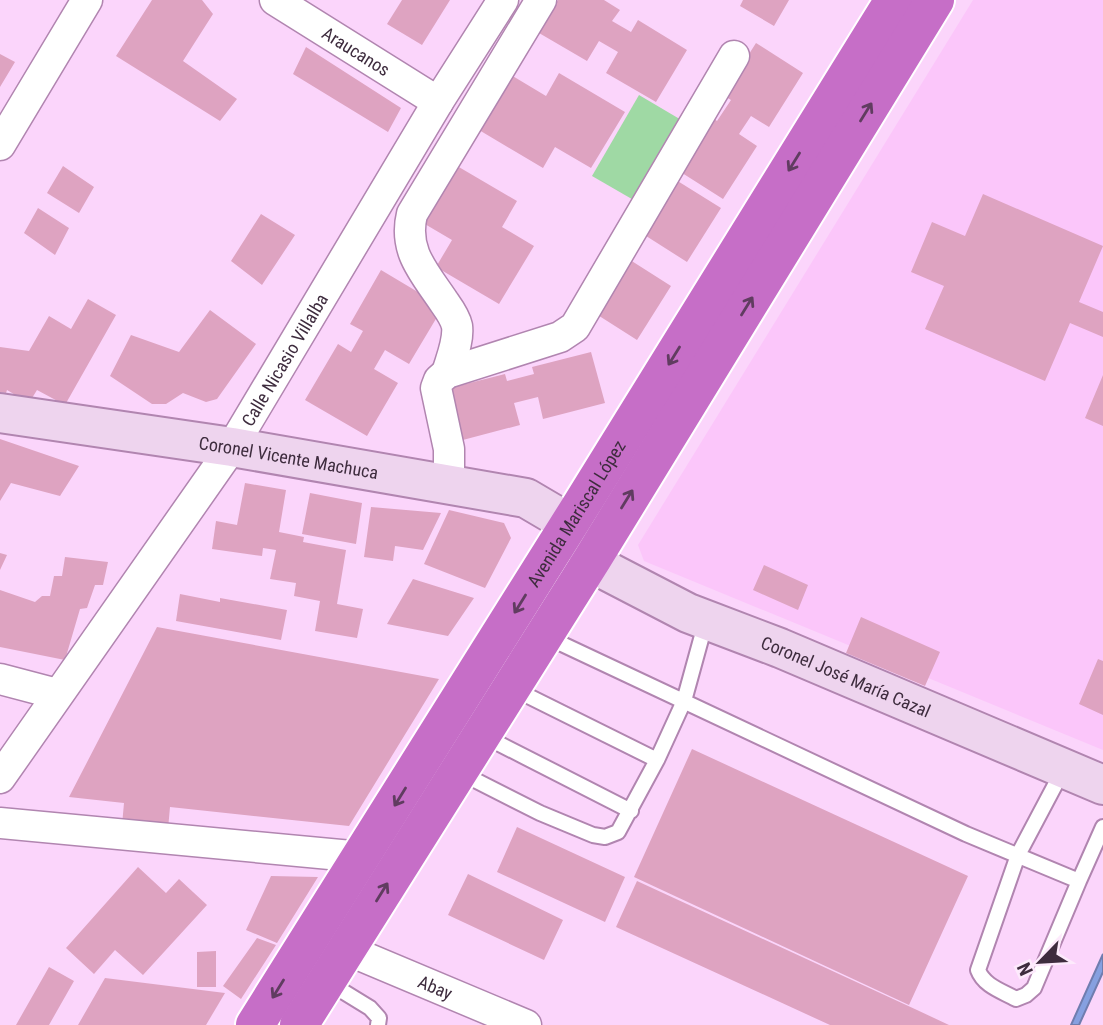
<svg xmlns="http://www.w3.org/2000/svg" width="1103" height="1025" viewBox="0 0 1103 1025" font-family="'Roboto Condensed',sans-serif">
<rect width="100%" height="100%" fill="#fbd5fb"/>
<path fill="#fbc6fa" d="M973,0H1103V750L644,561L638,545Z"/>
<path fill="#9fd9a4" d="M639,95L683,121L637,202L592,176Z"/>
<path fill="#86a0e0" stroke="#707daf" stroke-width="2" d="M1103,954V972L1079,1025H1071Z"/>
<path fill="#dea3c1" d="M152,0H202L213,14L183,61L237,99L220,121L116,56Z
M402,0H450L422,45L387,24Z
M558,0H604L620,10L612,21L631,32L638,20L687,50L656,102L606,73L618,52L599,41L587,61L539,33Z
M743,0H789L774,26L740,6Z
M756,43L803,73L769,127L751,116L739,134L757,146L723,199L679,171L713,118L717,121L731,100L723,95Z
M306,47L401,108L388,132L293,74Z
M0,54L15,62L0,87Z
M559,73L625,112L591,168L555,147L543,168L479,130L511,75L546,96Z
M452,163L517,201L502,227L534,246L499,304L436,267L452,240L418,220Z
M63,166L94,187L79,213L47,193Z
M676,180L721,208L687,262L643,234Z
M983,194L1103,246L1079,302L1103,312V337L1070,323L1045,381L925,329L944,286L911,272L932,222L965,236Z
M38,208L69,228L55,255L24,233Z
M261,214L295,235L262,285L231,261Z
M627,258L671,286L637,340L593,312Z
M381,270L443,307L409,364L385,350L374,369L398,383L367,436L305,400L338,344L351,352L363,331L350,324Z
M88,299L116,315L65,405L37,390L29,403L7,390L6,393L0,392V347L29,351L49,316L71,329Z
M210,310L256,344L217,399L206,402L183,393L166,404H152L110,376L131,335L179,352Z
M591,352L605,403L543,419L538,397L514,403L520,425L459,441L446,389L505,374L507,381L534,374L532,367Z
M1103,375V426L1085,418Z
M0,439L79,466L60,496L11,483L0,501Z
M245,483L286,490L279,532L304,537L303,542L346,550L337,604L363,609L357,638L315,631L320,601L294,596L296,583L270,579L276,550L263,548L262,556L212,549L216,521L237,525Z
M310,493L362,503L356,544L302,534Z
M371,507L441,513L423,550L395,546L393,561L364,557Z
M449,510L504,523L511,538L485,588L424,564Z
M0,553L7,555L0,570Z
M65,557L108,562L103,585H95L87,608L80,609L65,660L0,647V590L35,602L42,596H50L54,576H62Z
M764,565L808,585L798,610L753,590Z
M413,579L474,598L448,636L387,624Z
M180,594L220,602V598L287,610L281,640L176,621Z
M861,617L940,652L925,686L846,653Z
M157,627L439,679L349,826L170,807L168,829L122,825L124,803L69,797Z
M1098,659L1103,661V715L1079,704Z
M692,749L968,876L909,1005L634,877Z
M517,827L625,877L605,922L497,872Z
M138,867L166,893L179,879L207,905L143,975L115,950L94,974L66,948Z
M468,874L563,920L544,960L448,915Z
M271,876L318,877L277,943L246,930Z
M637,881L917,1010L949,1025H830L616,927Z
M257,938L276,945L241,999L223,986Z
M216,951V987H197V952Z
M49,967L74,981L49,1025H16Z
M105,978L225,993L206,1025H78Z"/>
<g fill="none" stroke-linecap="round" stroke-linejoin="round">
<g stroke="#b185b0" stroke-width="18">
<path id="lane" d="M547,637L966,834L1079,881L1034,988L1026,995L1016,999C1002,991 984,986 978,970L1018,855L1063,770
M514,689L657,760
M482,735L631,811
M459,772L540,813L593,835L605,837L618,832L657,760L684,701L706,621
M1079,881L1103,827
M326,981L370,1008L379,1018L378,1025"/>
</g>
<g stroke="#b185b0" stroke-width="33">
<g id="street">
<path id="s1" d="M275,0L438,102"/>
<path d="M0,145L87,0"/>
<path d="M447,373C451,359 459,341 457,326C455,317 449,309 444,302C424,272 403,251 412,214L541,0"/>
<path d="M449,485V449L436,388L439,380L447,373L560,337L575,327L734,56"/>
<path d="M0,679L57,694"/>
<path id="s2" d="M0,778L232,447L438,102L503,0"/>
<path d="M0,823L362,857"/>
<path id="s3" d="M345,949L526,1025"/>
</g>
</g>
<g stroke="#b185b0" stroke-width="42">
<g id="secondary">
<path id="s4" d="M0,413L232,447L526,498L560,518L569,525L593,558L609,572L688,613L780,648L1103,785"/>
</g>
</g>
<g stroke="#fff" stroke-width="42">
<g id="highway">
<path id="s5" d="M255,1025L580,507L894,0"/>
<path d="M299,1025L593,558L935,0"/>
</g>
</g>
<use href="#lane" stroke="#fff" stroke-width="14"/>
<use href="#street" stroke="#fff" stroke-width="30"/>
<use href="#secondary" stroke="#eed4ee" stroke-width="38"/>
<use href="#highway" stroke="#c66ec7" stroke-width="38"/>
</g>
<defs><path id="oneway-shaft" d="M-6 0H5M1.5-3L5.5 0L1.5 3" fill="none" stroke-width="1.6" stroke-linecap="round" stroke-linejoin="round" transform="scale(1.75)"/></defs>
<g stroke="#603c60">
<use href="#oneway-shaft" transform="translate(866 112) rotate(-58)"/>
<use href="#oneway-shaft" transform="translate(794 162) rotate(122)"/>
<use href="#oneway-shaft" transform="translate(747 306) rotate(-58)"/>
<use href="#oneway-shaft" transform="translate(674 356) rotate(122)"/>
<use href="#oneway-shaft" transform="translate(627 499) rotate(-58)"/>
<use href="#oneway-shaft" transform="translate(520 604) rotate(122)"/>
<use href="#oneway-shaft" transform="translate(400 797) rotate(122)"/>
<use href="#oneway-shaft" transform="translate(382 892) rotate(-58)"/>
<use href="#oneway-shaft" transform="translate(278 989) rotate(122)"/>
</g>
<g text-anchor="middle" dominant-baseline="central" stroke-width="6" stroke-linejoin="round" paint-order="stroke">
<g font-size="18" fill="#3e2c3e" stroke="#fdeafc">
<text stroke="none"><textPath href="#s1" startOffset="96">Araucanos</textPath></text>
<text stroke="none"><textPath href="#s2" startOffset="506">Calle Nicasio Villalba</textPath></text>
<text stroke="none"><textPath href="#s4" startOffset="292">Coronel Vicente Machuca</textPath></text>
<text stroke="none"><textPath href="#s5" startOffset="604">Avenida Mariscal López</textPath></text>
<text stroke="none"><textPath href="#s4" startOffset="905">Coronel José María Cazal</textPath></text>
<text stroke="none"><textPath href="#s3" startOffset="98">Abay</textPath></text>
</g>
</g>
<g transform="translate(1040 962) rotate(245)" stroke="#fdeafc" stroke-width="5" paint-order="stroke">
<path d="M0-5L12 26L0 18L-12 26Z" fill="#3e2c3e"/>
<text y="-10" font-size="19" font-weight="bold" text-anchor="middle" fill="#3e2c3e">N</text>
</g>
</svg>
